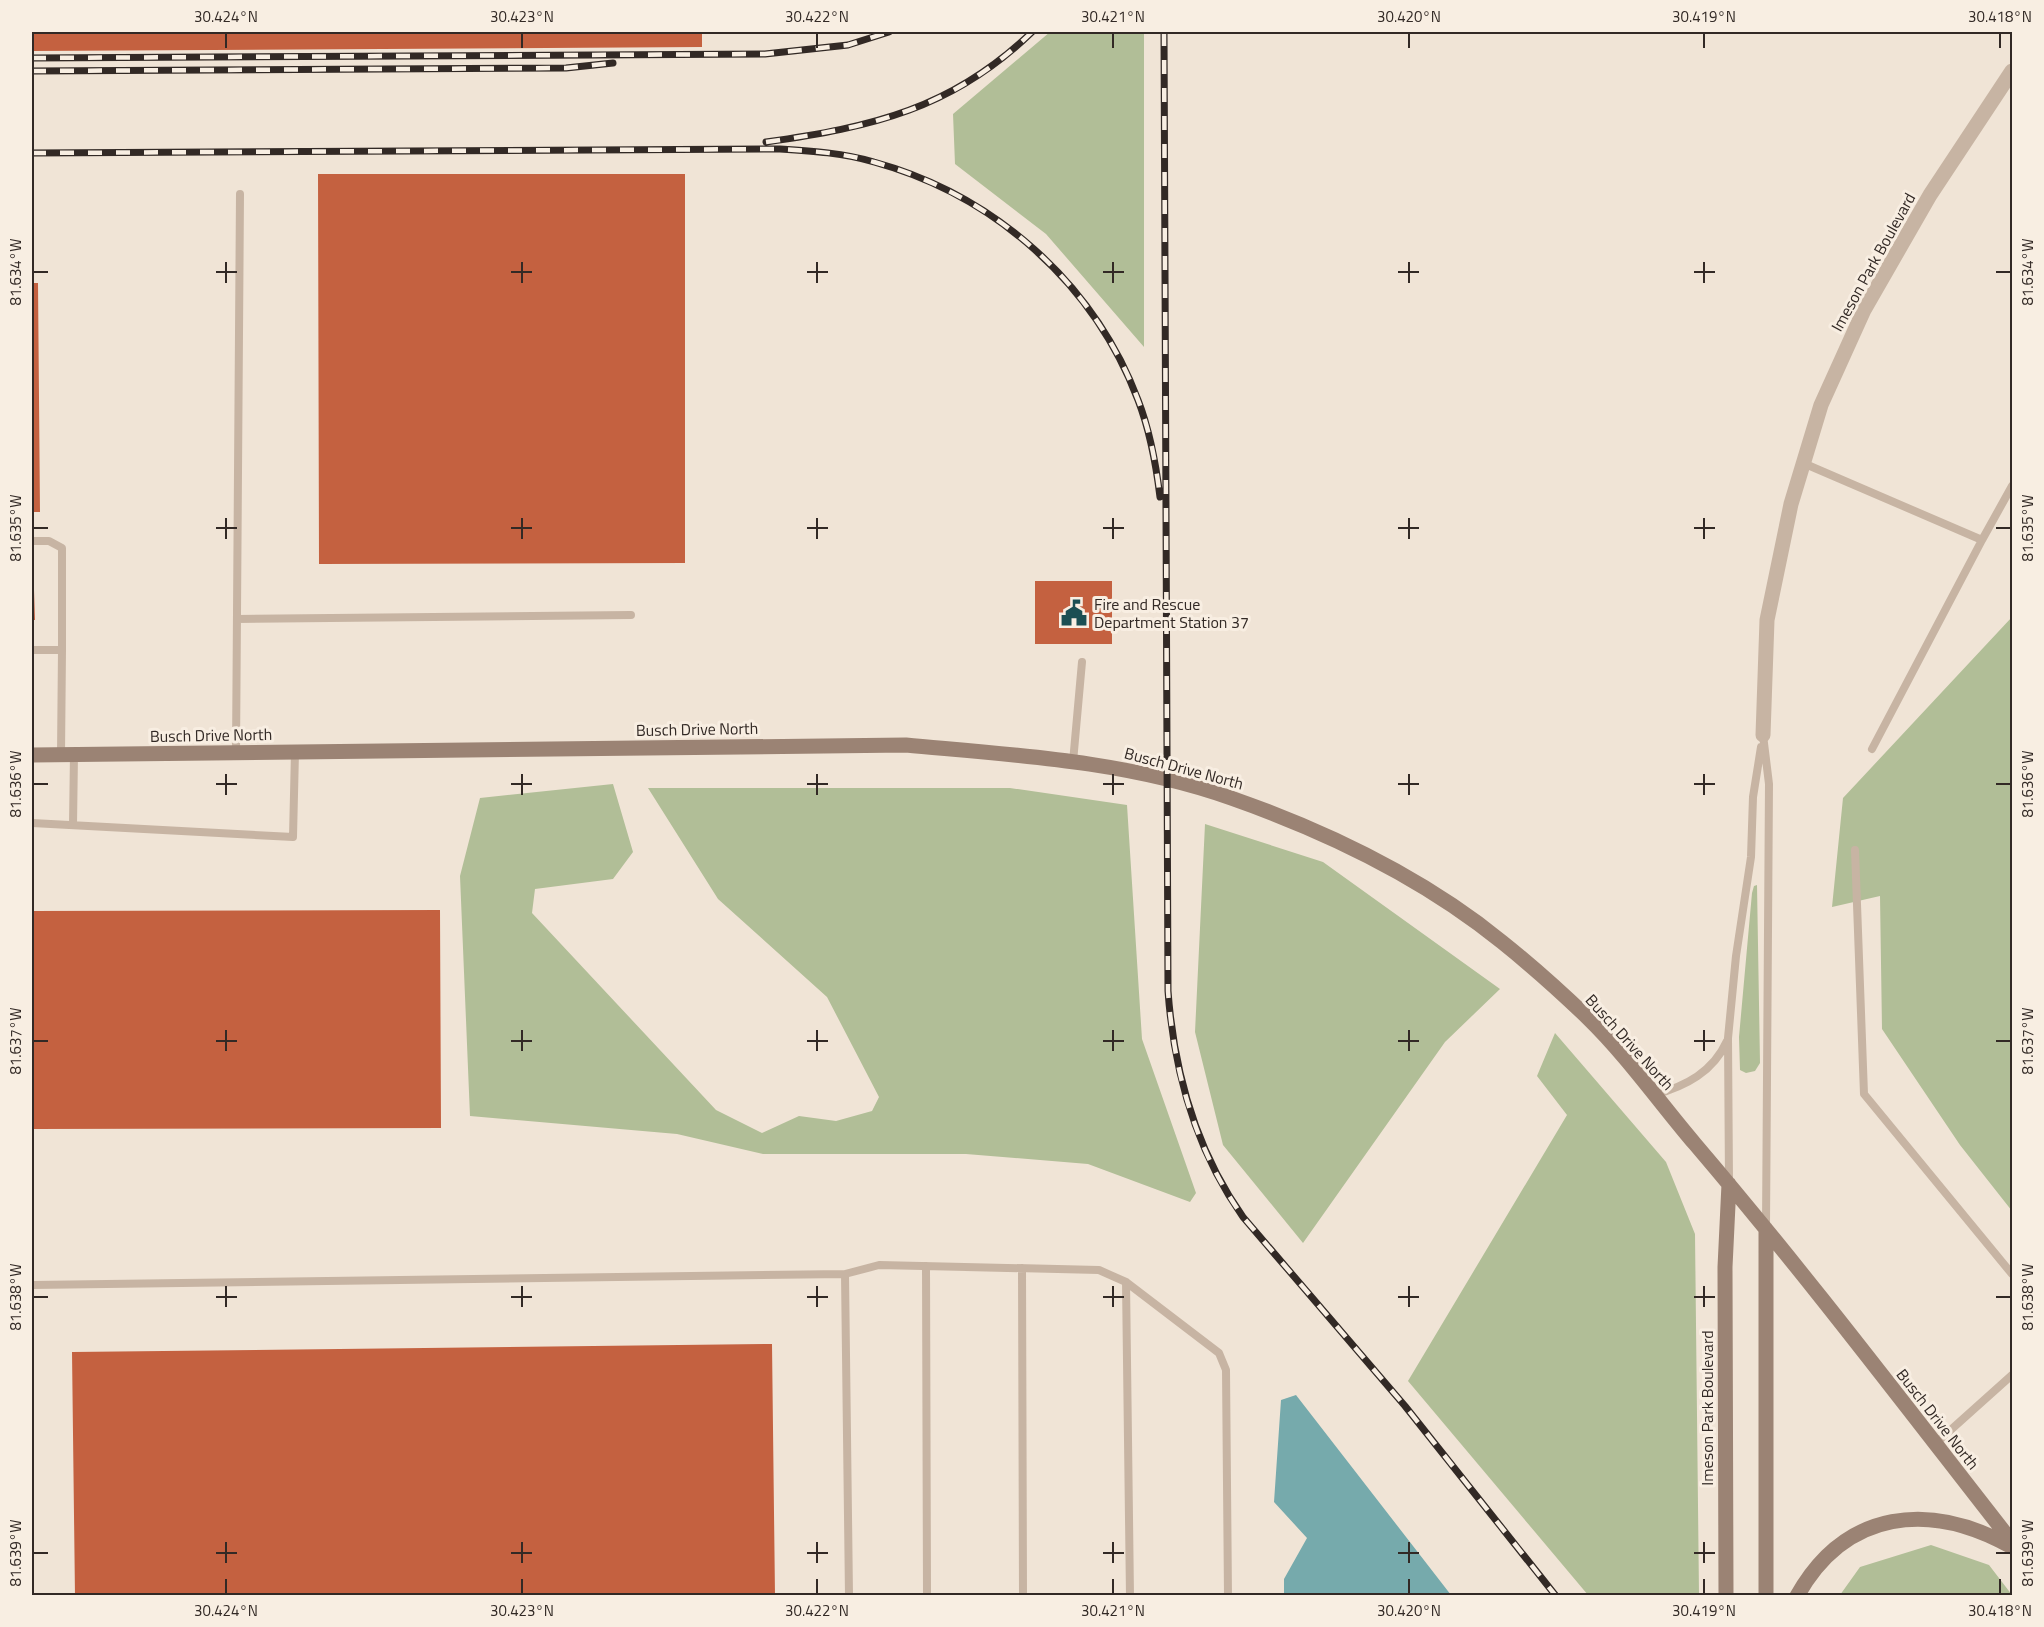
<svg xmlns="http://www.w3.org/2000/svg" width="2044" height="1627" viewBox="0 0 2044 1627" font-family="'Titillium Web',sans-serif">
<rect width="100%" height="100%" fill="#f0e4d6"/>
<path fill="#b1be97" d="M1050,32H1144V347L1046,234L955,164L953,114Z
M2012,617V1211L1960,1145L1882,1029L1880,896L1832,907L1843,798Z
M613,784L633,852L613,879L535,889L532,913L716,1110L762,1133L799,1116L836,1121L872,1111L879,1097L827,997L718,899L648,788H1010L1127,805L1142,1039L1196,1193L1190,1202L1088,1164L966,1154H763L677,1134L470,1116L460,876L480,798Z
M1205,824L1323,862L1500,989L1445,1042L1303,1243L1223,1145L1195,1032Z
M1757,885L1760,1063L1755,1071L1746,1073L1740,1070L1739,1037L1752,893L1754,886Z
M1555,1033L1666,1162L1695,1234L1699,1595H1588L1408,1381L1567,1115L1537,1076Z
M1931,1545L1989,1565L2012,1595H1840L1860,1567Z"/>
<path fill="#76aaac" d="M1296,1395L1451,1595H1284V1579L1307,1538L1274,1502L1281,1400Z"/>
<path fill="#c46140" d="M32,32H702V47L32,51Z
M318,174H685V563L319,564Z
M32,283H38L40,512H32Z
M1035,581H1112V644H1035Z
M32,590H34L35,620H32Z
M440,910L441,1128L32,1129V911Z
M772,1344L775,1596H75L72,1352Z"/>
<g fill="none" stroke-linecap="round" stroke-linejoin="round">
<path stroke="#c7b4a3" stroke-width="8" d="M1803,463L1982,540L1872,749
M1982,540L2012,486
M32,541H49L62,548V650
M237,619L631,615
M32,650H62L61,754
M1763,735L1769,784L1766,1226
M236,752L240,194
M1073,762L1082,662
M32,823L293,837L295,752
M73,825L74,754
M1855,850L1864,1094L2012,1274
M1654,1095C1686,1086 1713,1072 1727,1041
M1729,1182L1728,1038L1736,956L1751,857L1753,797L1761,747
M926,1266L927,1596
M1022,1268L1023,1596
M845,1274L879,1265L1099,1270L1126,1282L1219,1353L1226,1370L1228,1596
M1126,1282L1130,1596
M32,1285L845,1274L849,1596
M1935,1444L2012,1375"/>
<path stroke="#c7b4a3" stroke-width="15" d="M1763,735L1767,620L1791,504L1821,405L1864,310L1930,195L2012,71"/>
<path stroke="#9b8374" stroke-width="15" d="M32,755L906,745C1015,755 1127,761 1231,798C1328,832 1422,877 1502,942C1532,966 1561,992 1588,1018C1627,1056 1660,1103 1695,1144C1805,1273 1908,1409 2012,1542
M1766,1229V1596
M1726,1596L1725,1267L1729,1184
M1797,1596C1846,1509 1930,1501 2012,1547"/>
<g stroke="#322925" stroke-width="7">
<path id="rail" d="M1164,32L1168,991C1174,1073 1195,1149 1243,1217L1405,1406L1556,1596
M32,58L765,54L848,45L889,32
M32,71L566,68L613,63
M766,142C872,127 952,109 1032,32
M32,153L780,149C812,151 844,153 874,162C994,195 1094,283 1138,400C1150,431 1156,464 1160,497"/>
</g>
<use href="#rail" stroke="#f8eee2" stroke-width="4.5" stroke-dasharray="14" stroke-linecap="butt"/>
</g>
<path fill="none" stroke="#322925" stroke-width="2" d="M226,33V48M522,33V48M817,33V48M1113,33V48M1409,33V48M1704,33V48M2000,33V48M226,262V283M522,262V283M817,262V283M1113,262V283M1409,262V283M1704,262V283M33,272H48M216,272H237M511,272H532M807,272H828M1103,272H1124M1398,272H1419M1694,272H1715M1996,272H2011M226,518V539M522,518V539M817,518V539M1113,518V539M1409,518V539M1704,518V539M33,528H48M216,528H237M511,528H532M807,528H828M1103,528H1124M1398,528H1419M1694,528H1715M1996,528H2011M226,774V795M522,774V795M817,774V795M1113,774V795M1409,774V795M1704,774V795M33,784H48M216,784H237M511,784H532M807,784H828M1103,784H1124M1398,784H1419M1694,784H1715M1996,784H2011M226,1030V1051M522,1030V1051M817,1030V1051M1113,1030V1051M1409,1030V1051M1704,1030V1051M33,1041H48M216,1041H237M511,1041H532M807,1041H828M1103,1041H1124M1398,1041H1419M1694,1041H1715M1996,1041H2011M226,1286V1307M522,1286V1307M817,1286V1307M1113,1286V1307M1409,1286V1307M1704,1286V1307M33,1297H48M216,1297H237M511,1297H532M807,1297H828M1103,1297H1124M1398,1297H1419M1694,1297H1715M1996,1297H2011M226,1542V1563M522,1542V1563M817,1542V1563M1113,1542V1563M1409,1542V1563M1704,1542V1563M33,1553H48M216,1553H237M511,1553H532M807,1553H828M1103,1553H1124M1398,1553H1419M1694,1553H1715M1996,1553H2011M226,1579V1594M522,1579V1594M817,1579V1594M1113,1579V1594M1409,1579V1594M1704,1579V1594M2000,1579V1594"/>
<defs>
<g id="civic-bare" transform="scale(2.07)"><path d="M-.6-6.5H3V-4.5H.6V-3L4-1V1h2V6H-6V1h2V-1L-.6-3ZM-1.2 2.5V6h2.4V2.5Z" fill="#1b4f53" stroke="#f8eee2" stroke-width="2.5" paint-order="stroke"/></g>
</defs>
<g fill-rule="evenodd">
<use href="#civic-bare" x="1074" y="613"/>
</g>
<g text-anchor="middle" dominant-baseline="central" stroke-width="6" stroke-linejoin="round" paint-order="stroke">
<g font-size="16" fill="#322925" stroke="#f8eee2">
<text transform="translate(1873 262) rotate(-61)">Imeson Park Boulevard</text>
<text transform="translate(697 729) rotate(-1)">Busch Drive North</text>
<text transform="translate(211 735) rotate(-1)">Busch Drive North</text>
<text transform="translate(1184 768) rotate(15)">Busch Drive North</text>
<text transform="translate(1630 1042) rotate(48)">Busch Drive North</text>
<text transform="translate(1707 1408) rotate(-90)">Imeson Park Boulevard</text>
<text transform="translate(1938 1419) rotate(52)">Busch Drive North</text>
</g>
<g font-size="16" fill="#322925" stroke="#f8eee2" text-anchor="start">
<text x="1094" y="604">Fire and Rescue<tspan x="1094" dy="18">Department Station 37</tspan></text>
</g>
</g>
<rect width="2044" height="1627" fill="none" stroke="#f8eee2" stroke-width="66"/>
<rect x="33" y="33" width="1978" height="1561" fill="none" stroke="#322925" stroke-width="2"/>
<g font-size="15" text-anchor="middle" fill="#322925">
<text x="226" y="22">30.424°N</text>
<text x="522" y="22">30.423°N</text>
<text x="817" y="22">30.422°N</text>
<text x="1113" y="22">30.421°N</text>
<text x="1409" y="22">30.420°N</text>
<text x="1704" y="22">30.419°N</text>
<text x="2000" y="22">30.418°N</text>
<text transform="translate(2028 272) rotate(-90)" y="5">81.634°W</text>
<text transform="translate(16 272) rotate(-90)" y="5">81.634°W</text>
<text transform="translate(2028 528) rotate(-90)" y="5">81.635°W</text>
<text transform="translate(16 528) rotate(-90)" y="5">81.635°W</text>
<text transform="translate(2028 784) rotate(-90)" y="5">81.636°W</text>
<text transform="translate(16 784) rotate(-90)" y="5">81.636°W</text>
<text transform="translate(2028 1041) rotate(-90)" y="5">81.637°W</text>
<text transform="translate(16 1041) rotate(-90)" y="5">81.637°W</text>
<text transform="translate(2028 1297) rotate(-90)" y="5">81.638°W</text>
<text transform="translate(16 1297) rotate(-90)" y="5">81.638°W</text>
<text transform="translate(2028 1553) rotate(-90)" y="5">81.639°W</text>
<text transform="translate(16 1553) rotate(-90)" y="5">81.639°W</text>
<text x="226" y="1616">30.424°N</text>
<text x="522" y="1616">30.423°N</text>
<text x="817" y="1616">30.422°N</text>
<text x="1113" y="1616">30.421°N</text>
<text x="1409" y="1616">30.420°N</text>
<text x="1704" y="1616">30.419°N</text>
<text x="2000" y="1616">30.418°N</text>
</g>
</svg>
